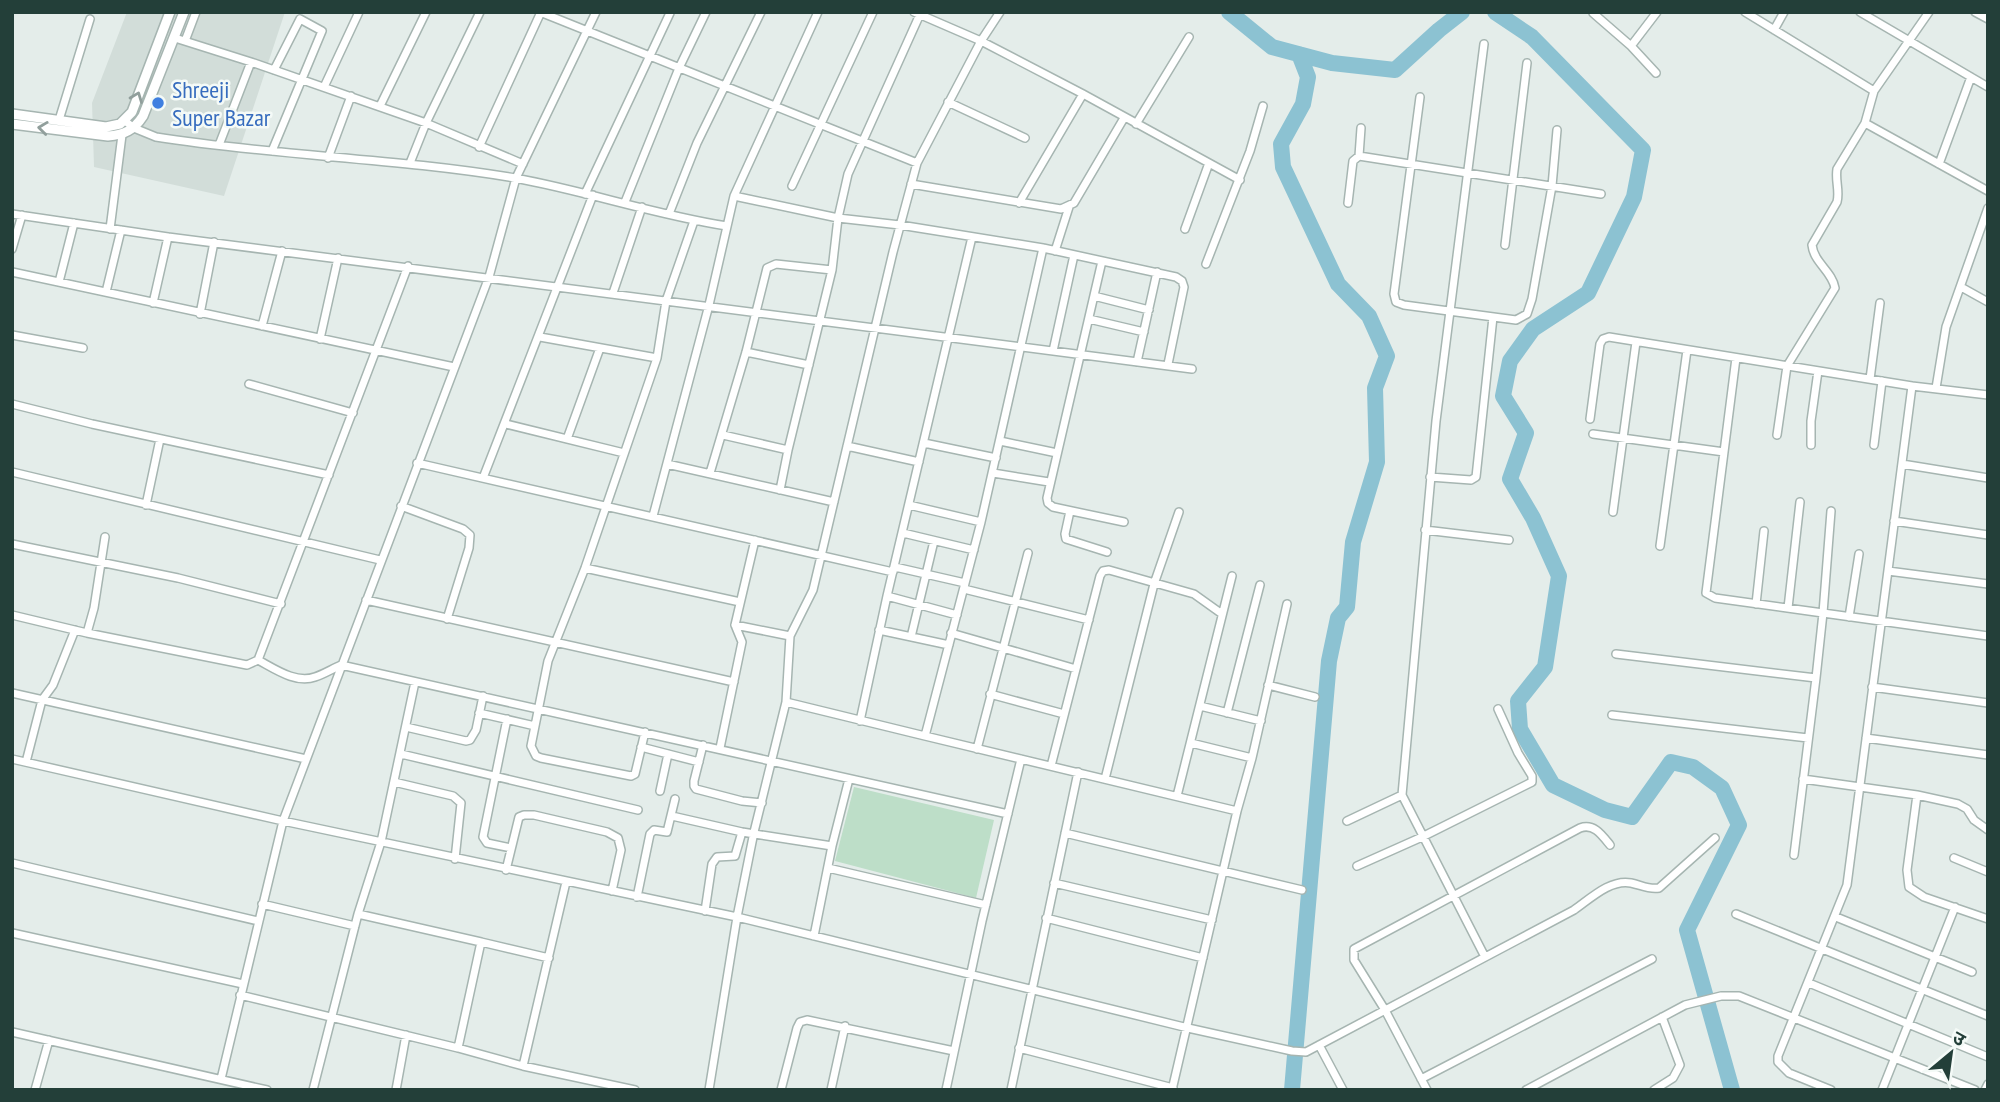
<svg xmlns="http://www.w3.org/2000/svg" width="2000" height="1102" viewBox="0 0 2000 1102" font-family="'PT Sans Narrow','Noto Sans Devanagari',sans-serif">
<rect width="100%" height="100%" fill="#e4edea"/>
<path fill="#d2ddd9" d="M127,12H285L224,196L94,167L92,103Z"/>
<path fill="#bddec8" d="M854,787L994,820L976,898L835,861Z"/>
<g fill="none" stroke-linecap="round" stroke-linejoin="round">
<path stroke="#8cc2d2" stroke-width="16" d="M1229,12L1272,47L1332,63L1395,70L1439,30L1462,12
M1495,12L1532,37L1643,150L1634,197L1588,293L1533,329L1510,361L1503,396L1526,433L1510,479L1533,518L1559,576L1545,667L1518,701L1520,729L1553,785L1605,810L1632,817L1671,762L1693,767L1722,788L1739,825L1687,930L1732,1090
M1292,1090L1329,661L1338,618L1347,607L1353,542L1377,462L1375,388L1387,356L1369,316L1338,284L1283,167L1281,144L1303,104L1308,77L1299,54"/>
<g stroke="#a6b5b1" stroke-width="10">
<path id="minor" d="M540,12L917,163L981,41L1000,12
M914,12L981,41L1083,94L1240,180
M1745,12L1874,91
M1860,12L1988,87
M1975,12L1988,19
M1593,13L1631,46L1656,73
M1774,30L1784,12
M175,38L251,62L426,123L523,164
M185,41L196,12
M1484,44L1436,421L1402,795L1485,957
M1631,46L1657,12
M324,87L359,12
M1420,97L1394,294L1396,302L1404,305L1516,320L1527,314L1532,299L1552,186L1557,130
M948,102L1025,138
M380,106L426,12
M59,120L90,19
M125,121L134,128L156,137C275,156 396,158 515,178C586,191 656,215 727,226
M1865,123L1988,191
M1136,124L1189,37
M1361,128L1359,156L1601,194
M219,145L251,62
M479,147L541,12
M272,151L322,31L300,19L274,70
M328,158L351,96
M410,163L426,123L480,12
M1939,164L1971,77
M911,184L1061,209L1074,203L1124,118
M792,186L873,12
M585,194L670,13
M734,196L838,218L900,225L1043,248L1176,277L1182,281L1184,287L1168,364
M625,202L679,68L706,12
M1019,203L1083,94
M1348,203L1353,161L1359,156
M12,214L168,237L1192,369
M669,214L697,143L761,12
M110,229L122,135
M1185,229L1209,163
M1505,245L1527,63
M12,249L22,215
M1055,251L1069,207
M1102,261L1047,498L1048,503L1053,507L1124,522
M1206,264L1250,151L1263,106
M12,272L454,367
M59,282L74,223
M1961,287L1988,302
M106,292L121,230
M613,293L642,207
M1094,296L1149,310
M153,303L168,237
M200,314L214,242
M1089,319L1144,332
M262,326L282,251
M12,335L83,348
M540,337L657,358
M320,339L338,258
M1053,351L1074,255
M746,352L809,365
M1736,358L1706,593L1715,598L1823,613L1831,511
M1137,362L1157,272
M1870,379L1880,303
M249,384L353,413
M1936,388L1946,327L1988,208
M12,404L92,424L329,475
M1590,419L1600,344L1603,339L1609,337L1912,386
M506,424L624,453
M1593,434L1724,452
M723,435L788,450
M1777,435L1787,366L1835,288C1832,271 1814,263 1812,245L1837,202C1840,191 1835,181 1837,169L1865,123L1874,91L1929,12
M567,439L600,348
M1000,441L1057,453
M924,443L996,458
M1811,445V421L1818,371
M1874,445L1882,381
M847,446L919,462
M417,463L893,572
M667,464L834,502
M1902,464L1988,478
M12,472L380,560
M710,473L746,352L767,268L776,264L832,270
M993,473L1049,482
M1430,477L1471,480L1476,477L1493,317
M483,478L593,195
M780,490L788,450L832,270L838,218L848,174L921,12
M146,505L160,439
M909,505L981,522
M401,506L463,529L470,535L469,548L447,619
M1070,511L1065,534L1066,539L1107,552
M1613,512L1636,342
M653,516L709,305L734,196L818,12
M1894,521L1988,535
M1425,530L1509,540
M903,533L974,550
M755,540L735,625L790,636
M12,544L178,578L281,604
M1660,546L1687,350
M895,567L965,583
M585,568L740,602
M1888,571L1988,584
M964,589L1089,620
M887,596L957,615
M366,600L734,682
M1756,604L1764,531
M1788,608L1800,502
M12,615L87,633L247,665L258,660L408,266
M1849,617L1859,554
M879,630L949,645
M87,633L94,608L105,537
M951,633L1076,669
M911,637L934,541
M1616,654L1816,678L1794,855
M258,660C275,669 296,684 315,677C324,674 332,669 341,665L1008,814
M1816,678L1823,613L1988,636
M1268,685L1315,697
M1872,687L1988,703
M12,693L306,759
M990,694L1064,714
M786,702L925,736L981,522L1043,248
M1200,706L1261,721
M479,713L535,726
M1227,713L1260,585
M1612,715L1808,738
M507,719L483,837L487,843L511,848
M860,721L887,596L972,237
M406,727L466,741L470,740L476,730L483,696
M645,732L635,774L631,776L541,758L536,756L531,746L548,661L585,568L657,358L666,301L694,221
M925,736L1237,811L1172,1090
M1866,738L1988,755
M1191,743L1252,758
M703,745L694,781V786L696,789L742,801L762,803
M641,747L699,762
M720,748L742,642L735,625
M977,749L1028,553
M401,754L638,810
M12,759L283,821L737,917L1188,1028L1292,1051L1306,1052L1574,910C1590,899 1610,879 1631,883C1641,885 1649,890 1659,888L1715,838
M26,762L42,700L53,685L75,630
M1051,766L1100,576L1103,571L1109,570L1194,594L1222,614
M1105,779L1154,584L1179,512
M1803,779L1917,795L1958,804L1967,809L1974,820L1988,830
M394,782L453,796L461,803L455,859
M660,791L668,754
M1917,795L1907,870L1909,887L1924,897L1988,919
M1177,796L1232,576
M1237,811L1252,758L1287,604
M672,816L742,832L832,846L814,936
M1347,821L1402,795
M1065,833L1302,890
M832,846L849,779
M1954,858L1988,872
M12,863L258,921
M1357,866L1422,837L1532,782V776L1518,753L1498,709
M828,868L986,905
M506,870L519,817L524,815H534L607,832L618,838L621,850L612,891
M1054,883L1212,920
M637,897L650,834L654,830L667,832L675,799
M262,904L355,926
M705,911L712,864L717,857L735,856L742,832
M358,914L481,942
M1736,914L1988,1016
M1836,917L1972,972
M1046,918L1203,958
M12,933L243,984
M1809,983L1988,1057
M240,995L458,1048L523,1066L635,1090
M12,1032L267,1090
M1319,1045L1343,1090
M458,1048L481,942L549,958
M1019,1048L1173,1088
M523,1066L566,882
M221,1079L283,821L489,277L516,178L596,12
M1421,1079L1652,959
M35,1090L49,1040
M313,1090L358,914L381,842L415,682
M396,1090L406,1035
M709,1090L737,917L754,832L786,702L790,636L813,590L893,252L917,163
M781,1090L797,1028L800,1022L807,1020L954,1051
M831,1090L845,1026
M946,1090L982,921L1021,759
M1011,1090L1078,772
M1427,1090L1385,1010L1354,960V949L1580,828C1594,823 1602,835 1610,845
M1526,1090L1685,1005L1721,996H1739L1975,1090
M1654,1090L1673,1078L1680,1065L1662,1017
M1831,1090L1789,1073L1778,1062V1056L1847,885L1912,386L1988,395
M1882,1090L1955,907
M1985,1090L1988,1084"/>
</g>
<g stroke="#a6b5b1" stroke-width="12">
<path id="tertiary" d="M12,114L106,127L120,124L132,112L170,12
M12,124L108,136C124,135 134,130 143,116L184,12"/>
</g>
<use href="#minor" stroke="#fff" stroke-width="7"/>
<use href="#tertiary" stroke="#fff" stroke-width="9"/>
</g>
<defs><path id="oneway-chevron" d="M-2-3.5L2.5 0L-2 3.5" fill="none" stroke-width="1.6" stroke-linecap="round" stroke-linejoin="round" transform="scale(1.75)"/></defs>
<g stroke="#919f9c">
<use href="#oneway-chevron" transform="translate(137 97) rotate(-69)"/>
<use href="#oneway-chevron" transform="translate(43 128) rotate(-173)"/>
</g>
<circle fill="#3f7fe0" stroke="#f4faf7" stroke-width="2.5" cx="158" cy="103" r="7"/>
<g text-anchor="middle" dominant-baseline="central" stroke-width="5" stroke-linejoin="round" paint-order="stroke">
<g font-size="24" fill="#366cbe" stroke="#f4faf7" text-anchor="start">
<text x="172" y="89">Shreeji<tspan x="172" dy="28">Super Bazar</tspan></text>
</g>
</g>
<rect width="2000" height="1102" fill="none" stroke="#233f39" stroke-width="28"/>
<g transform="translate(1951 1053) rotate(29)" stroke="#f4faf7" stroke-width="5" paint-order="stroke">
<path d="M0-5L12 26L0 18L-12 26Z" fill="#233f39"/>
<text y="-10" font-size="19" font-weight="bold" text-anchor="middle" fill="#233f39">उ</text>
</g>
</svg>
